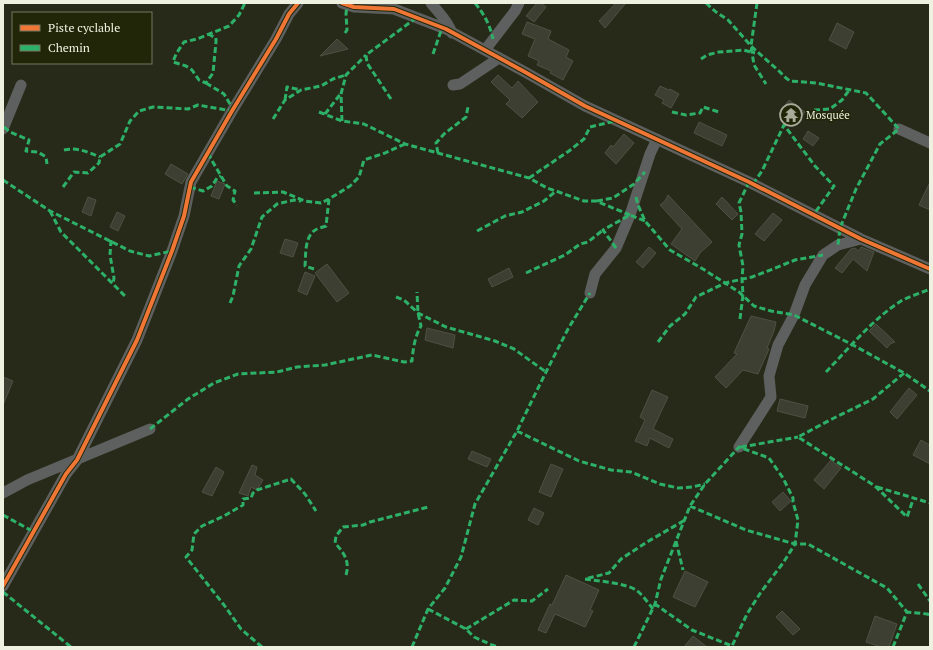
<svg xmlns="http://www.w3.org/2000/svg" width="933" height="650" viewBox="0 0 933 650" font-family="'PT Serif',serif">
<rect width="100%" height="100%" fill="#272a19"/>
<path fill="#3d3f32" stroke="#4f5143" d="M537,3H541L546,7L534,22L526,16Z
M616,3H626L605,28L599,21Z
M527,22L551,31L548,39L569,50L566,57L573,61L563,80L550,73L551,71L537,65L539,61L528,56L535,39L522,34Z
M837,23L854,32L846,49L829,40Z
M337,39L348,49L320,56Z
M498,75L512,88L518,81L538,102L522,118L506,104L510,100L491,82Z
M660,86L669,90L670,89L679,94L671,108L662,103L664,100L655,95Z
M789,100L805,112L795,125L779,114Z
M699,122L727,135L722,146L694,133Z
M808,131L819,138L813,146L803,139Z
M624,134L634,143L616,164L605,153L611,145L613,147Z
M171,164L188,174L182,184L165,174Z
M217,181L225,184L219,199L211,196Z
M930,182V210L919,205Z
M668,195L712,242L700,253L695,261L671,244L682,229L660,205L665,201Z
M88,197L96,200L91,216L82,212Z
M722,197L738,214L732,220L716,204Z
M117,212L125,216L118,231L110,227Z
M773,213L782,220L764,241L755,234Z
M285,239L298,243L293,257L280,253Z
M649,247L656,253L643,268L636,262Z
M861,247L874,252L867,271L853,259L842,273L835,268L851,249L855,248L859,251Z
M327,264L349,293L337,302L315,273Z
M509,268L513,277L492,287L488,279Z
M305,272L315,276L307,295L298,291Z
M751,316L776,322L774,331L767,348L769,349L761,367L758,374L743,370L726,388L715,377L737,354L734,353Z
M876,324L895,342L890,344L887,348L869,331Z
M427,328L455,335L453,348L425,340Z
M3,377L13,381L3,405Z
M909,388L917,395L897,419L890,412Z
M652,390L668,397L653,429L673,439L669,448L650,438L647,446L635,441L645,420L640,417Z
M780,399L808,406L805,418L777,411Z
M921,440L930,445V464L913,455Z
M472,451L491,459L487,467L468,459Z
M831,460L841,468L824,489L814,480Z
M551,464L563,469L551,497L539,492Z
M252,465L257,467L255,475L263,480L257,490L251,487L248,496L239,493Z
M216,467L224,472L212,496L202,492Z
M783,492L791,501L780,511L772,502Z
M534,508L544,513L538,525L528,520Z
M685,571L708,582L695,607L673,597Z
M566,575L599,590L590,610L593,611L585,627L555,614L546,633L538,630L550,604L552,605Z
M782,611L800,629L793,635L776,617Z
M875,616L897,624L889,647H881L866,642Z
M693,636L707,647H684Z"/>
<g fill="none" stroke-linecap="round" stroke-linejoin="round">
<path stroke="#5d605e" stroke-width="11" d="M342,3L354,7L394,9L446,29L525,72L585,106L749,182L861,239L930,269
M431,3C439,13 448,21 452,33
M485,50L515,11L519,3
M453,85L460,84L499,58
M3,129L21,85
M899,129L930,143
M590,293L595,274L616,248L630,215L650,154L657,139
M739,447L771,397L769,376L778,345L794,315L805,285L823,255L838,245L861,239
M3,493L27,480L150,429
M3,586L66,474L77,460L137,340L172,251L184,216L191,182L232,111L276,39L289,14L298,3"/>
<path stroke="#2db169" stroke-width="3" stroke-dasharray="6 3" stroke-linecap="butt" d="M475,3C484,14 490,25 493,39
M706,3L716,12L728,20L751,46L779,71L786,78L790,81L816,83L866,93L899,129L880,144L856,189L840,228L838,245
M757,3L751,46L754,65L766,84
M345,33L347,30L346,14L347,5
M208,34L216,38V42L213,73L206,83L199,80L192,70L186,66L173,62L176,54L184,42L197,39L229,26L239,15L245,3
M433,54L442,28
M701,59L707,55L719,52L743,50L755,53
M206,83L224,94L233,109
M391,99L367,63L366,55L416,18
M285,100L287,87L301,90
M814,110L830,109L842,100L850,89
M319,112L342,121L364,124L405,144L529,178L547,188L556,191L584,201H596L630,215
M672,112L686,115L700,113L703,107L719,112
M325,114L342,92
M273,119L285,100L301,90L321,86L333,79L346,75
M342,121L341,94L346,75L366,55
M4,127L10,132L29,140L26,151L38,152L46,157L47,164
M64,150C77,147 88,152 100,157
M208,153L211,159L227,186L235,191L233,200L237,205
M438,153L436,143L444,134L466,117L468,107
M529,178L569,151L584,139L590,127L615,121
M3,180L50,211L130,251L149,256L172,251
M753,184L762,171L784,125L815,166L834,186L814,214
M63,187L74,172L88,173L99,163L100,157L120,144L130,121L139,111L153,107L188,109L198,105L232,111
M190,187L203,191L212,186L217,178L221,176
M254,193L283,192L305,201L321,203L329,199L350,186L359,177L364,160L385,153L405,144
M636,197L638,205L645,221L670,250L703,269L739,292L754,306L771,311L794,315L853,345L904,373L930,391
M597,201L613,198L634,184L645,172
M50,211L61,232L127,298
M477,231L505,216L522,212L544,201L556,191
M111,240L110,255L114,278L113,284
M616,248L603,230L630,215L645,221
M314,269L305,266C306,255 304,235 317,229C319,228 323,227 326,226L329,199
M526,273L565,255L580,244L588,242L603,230
M396,297L404,300L418,313L446,327L495,341L514,349L546,372
M230,303L233,296L239,266L251,249L262,217L277,204L294,200L301,201
M740,319L743,295L742,279L743,266L739,245L742,234L741,212L739,203L749,182
M658,342L670,326L685,314L696,297L725,283L752,277L773,269L795,260L823,255
M826,372C849,348 874,318 901,301C910,296 921,293 930,289
M904,373L873,399L832,419L798,437L875,486L907,517L914,497
M150,429L188,399L214,383L238,374L277,372L297,367L325,365L372,355L404,362L412,361C413,349 415,336 421,326L418,313L417,292
M517,431L579,461L611,470L631,472L660,484L678,488L692,487L705,484
M741,447L798,437
M877,487L930,503
M690,506L746,530L795,544H808L887,588L907,612
M3,515L34,532
M676,541L683,570
M346,575C350,561 344,553 335,543L336,536L343,527L363,525L370,522L428,507
M918,584L930,601
M3,592L71,647
M428,609L466,629L474,637L492,645L498,647
M653,609C648,603 643,595 636,590C625,583 598,581 585,579L609,573L621,559L647,542L685,520
M466,629L514,600L532,601L548,589
M126,647V646
M262,647L241,629L224,605L186,557L192,550L194,534L202,526L224,516L243,505V499L251,498L253,493L257,490L291,479L305,494L316,511
M412,647L428,609L445,588L461,557L475,504L517,431L546,372L568,329L590,293
M634,647L655,604L661,579L690,506L705,484L739,447L769,458L783,478L793,498V502L798,520L795,544L783,563L761,592L747,614L732,646L692,630L655,604
M893,647L907,612L927,614L930,615"/>
<g stroke="#222608" stroke-width="6">
<path id="cycleway" d="M342,3L354,7L394,9L446,29L525,72L585,106L749,182L861,239L930,269
M3,586L66,474L77,460L137,340L172,251L184,216L191,182L232,111L276,39L289,14L298,3"/>
</g>
<use href="#cycleway" stroke="#f07635" stroke-width="4"/>
</g>
<defs>
<g id="temple-ring" transform="scale(1.15)"><circle r="9.5" fill="#222608" stroke="#a8ab9a" stroke-width="1.5"/><path d="M0-6L5-2H3V0L6.5 2.5H4V6H1.5V3h-3V6H-4V2.5H-6.5L-3 0V-2H-5Z" fill="#a8ab9a"/></g>
</defs>
<g fill-rule="evenodd">
<use href="#temple-ring" x="791" y="115"/>
</g>
<g text-anchor="middle" dominant-baseline="central" stroke-width="3" stroke-linejoin="round" paint-order="stroke">
<g font-size="11" fill="#eef1e0" stroke="#222608" text-anchor="start">
<text x="806" y="115">Mosquée</text>
</g>
</g>
<rect width="933" height="650" fill="none" stroke="#eef1e0" stroke-width="8"/>
<rect x="12" y="12" width="140" height="52" fill="#222608" stroke="#74775e"/>
<rect x="20" y="25" width="20" height="6" fill="#f07635" stroke="#74775e"/>
<text x="48" y="32" font-size="12" fill="#eef1e0">Piste cyclable</text>
<rect x="20" y="45" width="20" height="6" fill="#2db169" stroke="#74775e"/>
<text x="48" y="52" font-size="12" fill="#eef1e0">Chemin</text>
</svg>
